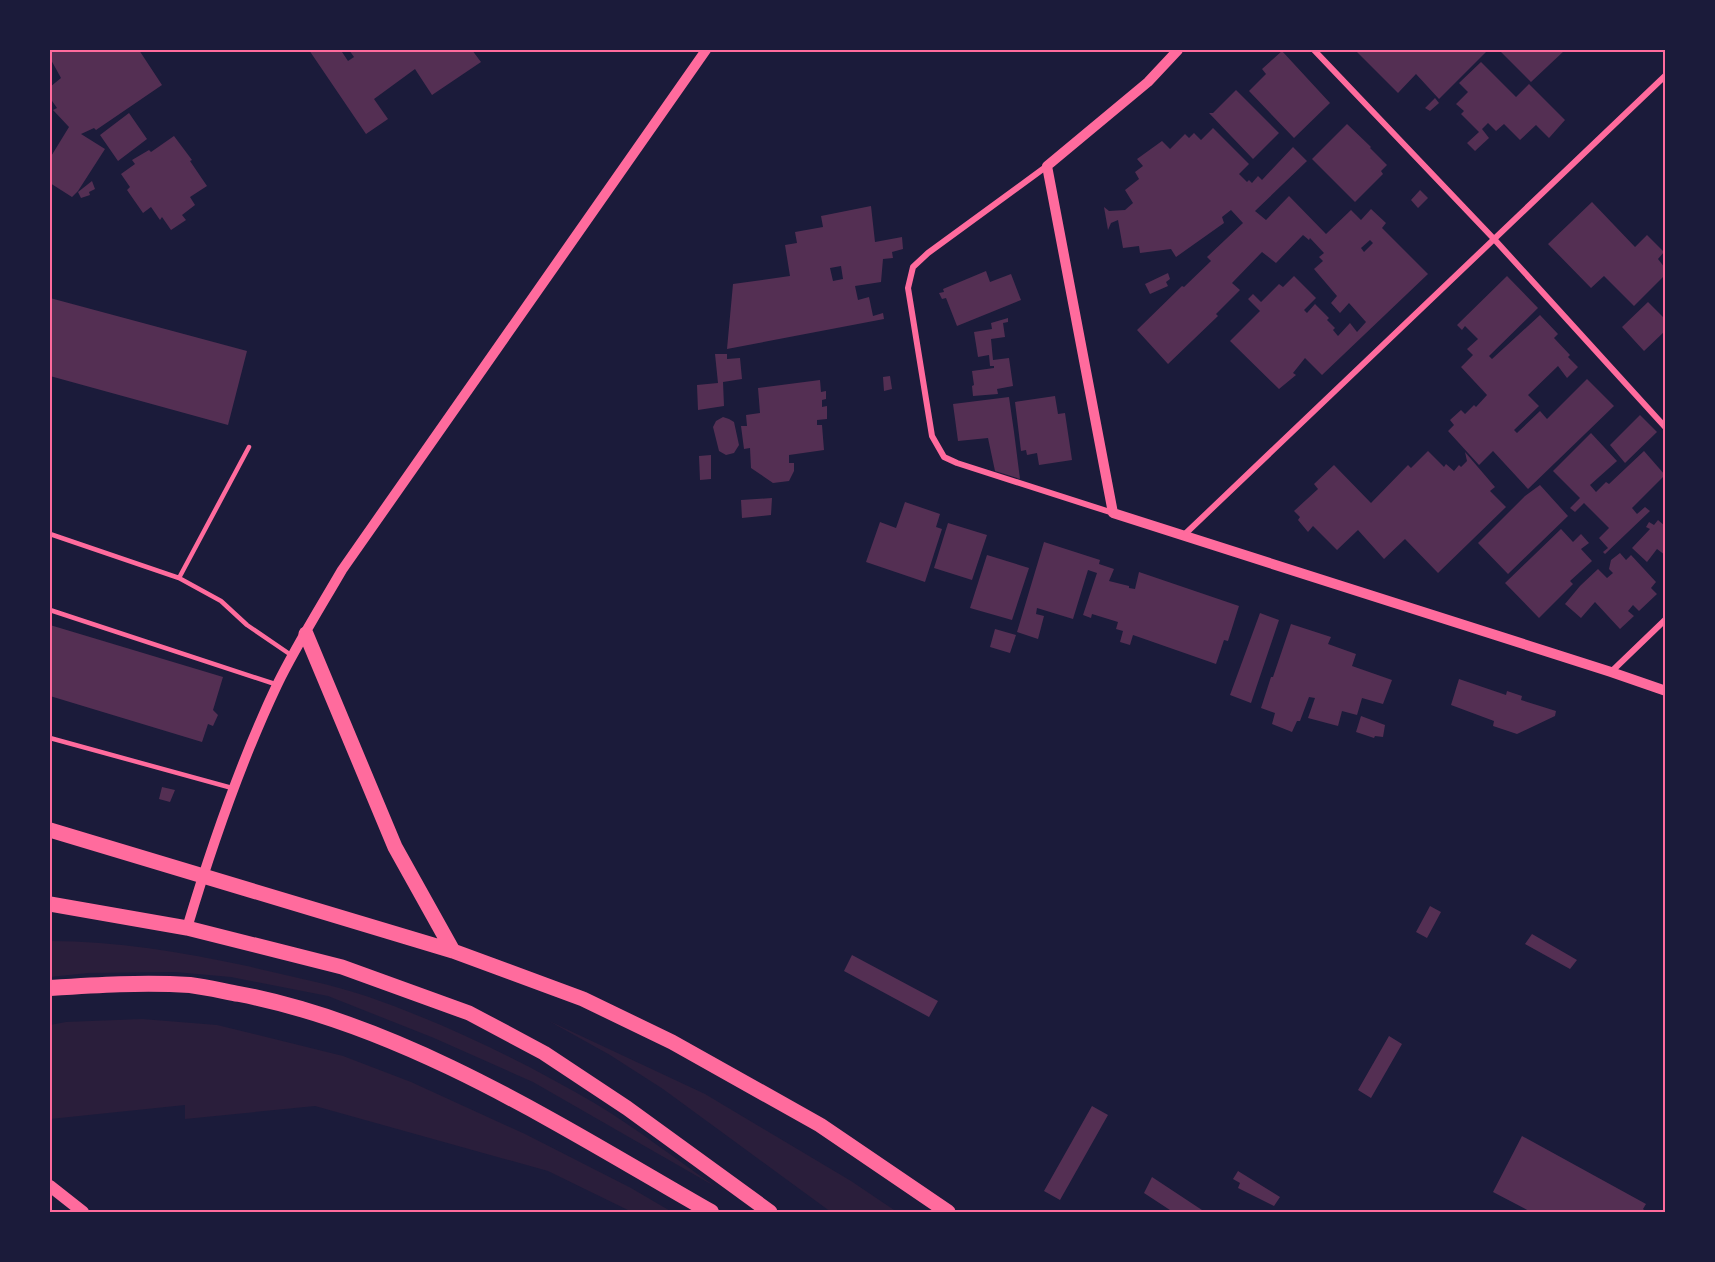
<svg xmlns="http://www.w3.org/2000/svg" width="1715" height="1262" viewBox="0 0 1715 1262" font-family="'Fira Sans Condensed',sans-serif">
<rect width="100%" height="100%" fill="#1b1b3a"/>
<path fill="#2a1e3b" d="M50,941C116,941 182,952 247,966C287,976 327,983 366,996C446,1024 523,1061 596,1104C637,1129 676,1159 716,1187L533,1082L434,1038L328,996L231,977L175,972L88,973L50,977Z
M142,1019L217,1025L343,1056L411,1082L525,1134L631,1188L672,1212H632L548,1171L315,1106L185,1119V1105L50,1119V1025L66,1022Z
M549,1021L705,1094L851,1181L897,1212H831L663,1089L610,1055Z"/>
<path fill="#542f53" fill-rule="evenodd" d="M50,50H139L162,85L96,130L94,128L81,134L105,149L78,191L72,197L50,183V158L69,127L53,110L57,108L50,98V87L61,78L50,58Z
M309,50H347L342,52L348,61L354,57L349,50H472L481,62L432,95L415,69L374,99L388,119L366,134Z
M1355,50H1488L1439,99L1416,74L1398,93Z
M1502,50H1565L1531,82L1500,51Z
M1282,51L1330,103L1294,138L1249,91L1266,74L1262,69Z
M1481,62L1516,97L1529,84L1565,120L1549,138L1536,125L1520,140L1504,124L1496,131L1488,123L1482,129L1489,138L1475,151L1467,143L1479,132L1461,114L1464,111L1456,104L1468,92L1459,83Z
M1236,90L1279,133L1253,159L1209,113H1213Z
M1435,98L1439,103L1430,111L1425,108Z
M129,113L147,139L118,161L100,135Z
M1347,124L1371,147L1370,148L1387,165L1381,171L1383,174L1355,202L1312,159Z
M1213,128L1249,164L1239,174L1247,182L1249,180L1252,183L1258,176L1262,180L1293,147L1307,161L1255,211L1266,220L1289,196L1326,234L1351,210L1361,220L1371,209L1386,223L1382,228L1428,274L1322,375L1305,358L1293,373L1296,375L1279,389L1230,341L1260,311L1248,299L1253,294L1261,302L1279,284L1283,287L1294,276L1316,298L1304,310L1307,313L1315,304L1329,318L1327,320L1335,328L1333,330L1338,336L1350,323L1357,332L1366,322L1349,303L1340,313L1331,303L1337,296L1314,269L1323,261L1319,257L1324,253L1310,238L1309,240L1303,235L1276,263L1262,252L1232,283L1240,290L1216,314L1218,316L1168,364L1137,330L1182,286L1184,287L1211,261L1207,257L1243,223L1231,210L1222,217L1224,223L1176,257L1171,249L1140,253L1139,246L1123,248L1118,220L1111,223L1108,230L1104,207L1109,211L1125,210L1133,203L1125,190L1139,179L1135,172L1143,166L1137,159L1162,141L1170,149L1185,134L1189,138L1194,133L1201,140ZM1370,240L1373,243L1364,252L1361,248Z
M174,136L192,160L190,161L207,186L190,197L195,205L182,215L186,220L171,230L162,217L160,220L151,207L143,213L127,190L130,187L121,174L135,164L132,160L149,150L151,152Z
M92,181L95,189L89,192L90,195L81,198L78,192Z
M1420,190L1428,198L1418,208L1411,200Z
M1592,202L1635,247L1647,235L1664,252L1658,259L1665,268V275L1634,306L1604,276L1591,288L1548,244Z
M871,206L875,242L902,237L903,249L892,252L893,258L883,259L881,282L855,286L858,300L869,297L873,316L883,313L884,319L727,349L733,284L790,276L785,245L797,243L795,232L823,227L821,216ZM841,266L843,279L833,281L830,268Z
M986,271L990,282L1011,274L1021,300L957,326L946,298L942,299L939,293L944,292L943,289Z
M1168,273L1170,279L1166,282L1168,286L1150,294L1145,284Z
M1507,276L1538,308L1489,356L1492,359L1540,315L1558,334L1554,338L1570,355L1568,357L1578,367L1567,378L1558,366L1528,395L1539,406L1514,430L1517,433L1540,411L1547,419L1587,379L1614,406L1528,489L1493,451L1479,465L1448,431L1454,425L1450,420L1461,410L1465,414L1474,405L1476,407L1487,395L1461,367L1473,355L1467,349L1478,339L1465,326L1462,330L1457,325Z
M50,298L247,351L228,425L50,376Z
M1648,302L1665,319V331L1644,351L1622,327Z
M1008,318V322L1003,323L1005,337L991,339L993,360L1009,358L1013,386L997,389L998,394L973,396L972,386L974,385L972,371L994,368V366H990L989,355L978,357L974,332L992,329L991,323Z
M715,354H727V359L740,358L742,379L723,382L724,406L698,410L697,385L718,383Z
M890,376L892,389L884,391L883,377Z
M820,380L821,392L826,391V399L822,400V407L827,406V419L817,420V425H822L824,450L789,455V463H794V471L789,481L773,483L751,468L750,448L744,449L741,426H747L746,415L760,413L758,388Z
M1055,396L1058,414L1065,413L1072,460L1039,465L1037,453L1027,455L1026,450L1021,451L1015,402Z
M1009,397L1014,432L1020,479L995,471L988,438L958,441L953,404Z
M1640,415L1657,432L1625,463L1610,445Z
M723,417L729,419L734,422L739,445L734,453L726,455L719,451L713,427L716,421Z
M1591,433L1617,461L1590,485L1596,492L1606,482L1609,484L1644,451L1665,475L1632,508L1637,514L1645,507L1650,511L1605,554L1603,552L1608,548L1599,538L1609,528L1584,503L1575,512L1570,508L1580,498L1553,471Z
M1428,451L1444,467L1446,464L1454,471L1459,465L1461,467L1467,461L1465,452L1495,487L1490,491L1506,507L1438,573L1405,539L1384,559L1358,530L1337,550L1313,526L1308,532L1298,520L1300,517L1294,511L1318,489L1314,484L1334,465L1371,503L1408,465L1411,468Z
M711,455V479L700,480L699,456Z
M1540,485L1568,516L1508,574L1478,543L1525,496Z
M772,498L771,515L742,518L741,500Z
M905,502L940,514L936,527L942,529L925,582L866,562L880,522L896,528Z
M1658,520L1665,526V555L1657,549L1647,562L1632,548L1650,529L1646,527L1649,522L1654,525Z
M948,523L987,535L972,580L934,568Z
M1561,529L1573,542L1581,534L1589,543L1581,549L1592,561L1570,581L1573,584L1539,618L1505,583Z
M1044,542L1100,560L1099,564L1114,569L1109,581L1129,586V588L1135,589L1139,572L1239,606L1228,641L1224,640L1216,664L1133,635L1130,645L1120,642L1123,631L1116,629L1118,622L1092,614L1091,618L1083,615L1097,573L1088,570L1073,619L1037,608L1036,614L1044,616L1038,639L1017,632Z
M1620,553L1626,560L1631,555L1656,582L1651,588L1657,594L1639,611L1633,605L1628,611L1634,616L1620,629L1595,602L1581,618L1565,604L1580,586L1598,569L1607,578L1613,573L1609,569L1611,560Z
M987,555L1029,568L1012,620L970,608Z
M1260,613L1279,620L1251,703L1230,695Z
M1291,624L1331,637L1328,644L1356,654L1352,666L1392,680L1383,704L1362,698L1357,715L1342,711L1338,726L1308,718L1315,698L1309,697L1300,721H1297L1292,732L1272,724L1275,713L1261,708L1271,677H1273Z
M50,625L223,677L213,710L218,715L213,726L208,724L202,742L50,696Z
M995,629L1016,635L1010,653L990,647Z
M1459,679L1506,695L1507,691L1522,696L1521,700L1556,711L1555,716L1517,734L1493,726L1494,721L1451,705Z
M1361,716L1385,725L1383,737L1375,736L1374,738L1356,732Z
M162,787L175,790L170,802L159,799Z
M1430,906L1441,912L1427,938L1416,932Z
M1532,934L1577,960L1570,969L1525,944Z
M852,955L938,1001L929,1017L844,971Z
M1389,1036L1402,1044L1371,1098L1358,1090Z
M1092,1106L1108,1115L1060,1200L1044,1191Z
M1522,1136L1646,1204L1643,1209L1645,1211L1644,1212H1531L1493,1192Z
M1238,1171L1280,1197L1274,1206L1238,1188L1240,1183L1233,1179Z
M1152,1177L1205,1212H1173L1144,1193Z"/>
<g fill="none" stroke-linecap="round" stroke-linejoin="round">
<path stroke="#ff6b9d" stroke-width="4.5" d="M50,534L179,578L221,601L247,625L291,655
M179,578L249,447
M50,610L278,685
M50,738L232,788"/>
<path stroke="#ff6b9d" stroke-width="6" d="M1314,50L1494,239L1666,428
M1047,166L928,253L913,267L908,288L932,436L944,457L957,463L1113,513
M1184,535L1666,75
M1611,672L1666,619"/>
<path stroke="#ff6b9d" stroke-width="10" d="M1178,50L1148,82L1047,166L1113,513L1611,672L1666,691
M187,928C211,848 241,761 277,685C296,646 320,608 342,570L706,50"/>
<path stroke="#ff6b9d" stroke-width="12" d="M50,1186L83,1212"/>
<path stroke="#ff6b9d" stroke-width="15" d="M306,634L395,847L453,951
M50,830L453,951L583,999L672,1042L820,1125L948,1212
M50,904L187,928L342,967L469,1013L544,1053L627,1108L770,1212"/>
<path stroke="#ff6b9d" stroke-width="16" d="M50,988C96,985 143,982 190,985C206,987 223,991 239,994C407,1026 564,1128 711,1212"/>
</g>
<rect width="1715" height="1262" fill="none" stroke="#1b1b3a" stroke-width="102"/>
<rect x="51" y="51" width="1613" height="1160" fill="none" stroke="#ff6b9d" stroke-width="2"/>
</svg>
